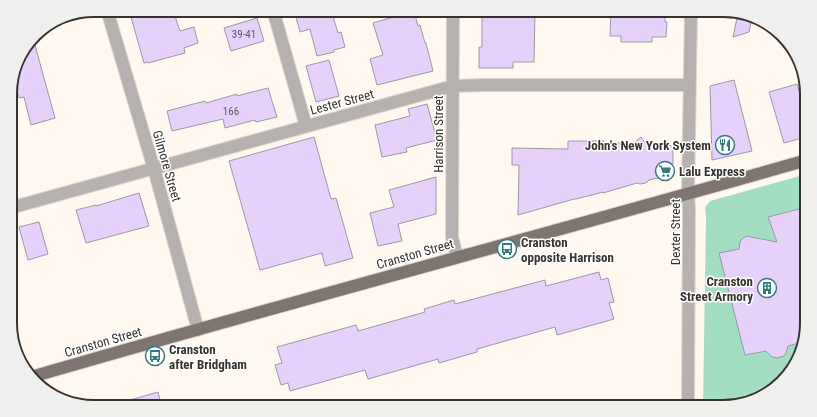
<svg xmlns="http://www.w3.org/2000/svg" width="817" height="417" viewBox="0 0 817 417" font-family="'Roboto Condensed',sans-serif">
<rect width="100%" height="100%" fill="#fef8f1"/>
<path fill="#a4dec2" d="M807,174V324L798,361L770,393L729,407H703L706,218L705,207L710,201Z"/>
<path fill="#e6d1fb" stroke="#9d98a2" d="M129,10H173L180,31L194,27L198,43L184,48L185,53L148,63V62L144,63Z
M294,10H331L338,33L341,32L345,47L334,50V52L317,56L310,29L300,32Z
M482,10H535L534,62H513V68H479V47H482Z
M611,10H665V22H667L666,37H652V42H621V36H610Z
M414,11L418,26L420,25L425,43H426L433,71L377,85L370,59L383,55L373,23Z
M738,13L752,17L749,32L733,37Z
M257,18L264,41L231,51L224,28Z
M33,38L55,118L31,125L24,97L19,98L13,76L19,57Z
M329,60L339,96L316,102L306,66Z
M734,80L752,151L712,160L710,86Z
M797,84L806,114V137L784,143L769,92Z
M268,88L277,117L256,122L255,120L225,128L223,119L172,131L167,111L205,101L206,103L237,94V96Z
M427,104L437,140L406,148L407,152L382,157L375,125L410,116L408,109Z
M314,137L331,199L336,198L353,258L325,266L322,253L260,270L229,161Z
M641,137L645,143H666L673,147V164L671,165V175L649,180L646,183L640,184L637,183L603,193V192L576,199H574L518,215L519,165H512V148L568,149V141H604L603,143H634Z
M436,177V214L398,224L402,241L378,246L370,213L394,207L389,190Z
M139,193L149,226L86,243L76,210L96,205V206Z
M807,207V324L803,342L788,346L786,353L784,356L777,358L772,357L766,351L745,355L719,253L739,249L740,242L742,239L746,236L777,242L768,217Z
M39,222L48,254L28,260L19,227Z
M599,272L601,280L608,278L614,302L609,303L614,319L557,335L555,327L477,349V352L439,363L438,359L368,379L365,370L290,391L288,383L281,385L275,365L282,363L277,347L356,325L358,331L425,312L424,309L454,300L455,304L545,280L546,286Z
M158,392L162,407H120V403Z"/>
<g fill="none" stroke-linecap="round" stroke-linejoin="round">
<g stroke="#dad5ce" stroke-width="14">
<path id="minor" d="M107,10L154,169L198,330
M273,10L306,126
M453,10L452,237L457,257
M10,208L453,86L484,85H689
M688,407L689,208L688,193L691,10"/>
</g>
<g stroke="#dad5ce" stroke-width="14">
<path id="major" d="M31,377C289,302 548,234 807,160"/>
</g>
<use href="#minor" stroke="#b6b1af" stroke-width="12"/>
<use href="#major" stroke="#7e7571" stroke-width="12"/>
</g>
<defs>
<g id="restaurant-ring" transform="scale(1)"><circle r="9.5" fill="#fff" stroke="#337c7e" stroke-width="1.5"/><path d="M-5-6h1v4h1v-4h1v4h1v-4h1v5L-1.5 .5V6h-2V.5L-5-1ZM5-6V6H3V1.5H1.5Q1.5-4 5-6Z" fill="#337c7e"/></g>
<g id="supermarket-ring" transform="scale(1)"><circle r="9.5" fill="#fff" stroke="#337c7e" stroke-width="1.5"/><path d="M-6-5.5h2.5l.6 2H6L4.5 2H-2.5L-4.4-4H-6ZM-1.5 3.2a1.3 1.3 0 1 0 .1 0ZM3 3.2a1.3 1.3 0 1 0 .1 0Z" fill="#337c7e"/></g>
<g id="bus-ring" transform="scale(1)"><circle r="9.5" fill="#fff" stroke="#337c7e" stroke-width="1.5"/><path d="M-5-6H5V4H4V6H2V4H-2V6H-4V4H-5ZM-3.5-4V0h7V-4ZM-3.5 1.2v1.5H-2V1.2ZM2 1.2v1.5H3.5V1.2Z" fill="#337c7e"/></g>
<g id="building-ring" transform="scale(1)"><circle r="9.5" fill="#fff" stroke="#337c7e" stroke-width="1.5"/><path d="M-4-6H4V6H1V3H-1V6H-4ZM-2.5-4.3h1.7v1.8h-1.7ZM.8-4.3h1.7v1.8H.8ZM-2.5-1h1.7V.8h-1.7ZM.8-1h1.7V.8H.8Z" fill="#337c7e"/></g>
</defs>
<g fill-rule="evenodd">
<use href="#restaurant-ring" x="725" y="145"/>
<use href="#supermarket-ring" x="665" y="171"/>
<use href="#bus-ring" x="507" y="249"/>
<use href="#building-ring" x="767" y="288"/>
<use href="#bus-ring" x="155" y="356"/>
</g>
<g text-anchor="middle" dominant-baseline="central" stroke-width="3" stroke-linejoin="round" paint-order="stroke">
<g font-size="11" fill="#625a62">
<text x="244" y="34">39-41</text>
<text x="231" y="111">166</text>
</g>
<g font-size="13" fill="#36332f" stroke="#fff">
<text transform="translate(342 102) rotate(-15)">Lester Street</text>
<text transform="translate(438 134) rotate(-90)">Harrison Street</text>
<text transform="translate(167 166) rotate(74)">Gilmore Street</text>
<text transform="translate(675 232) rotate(-90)">Dexter Street</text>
<text transform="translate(415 254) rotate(-16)">Cranston Street</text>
<text transform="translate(103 342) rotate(-16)">Cranston Street</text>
</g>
<g font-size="13" font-weight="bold" fill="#36332f" stroke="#fff" text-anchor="start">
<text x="711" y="145" text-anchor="end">John's New York System</text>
<text x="679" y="171">Lalu Express</text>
<text x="521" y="242">Cranston<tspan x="521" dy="15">opposite Harrison</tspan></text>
<text x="753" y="281" text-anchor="end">Cranston<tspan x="753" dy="15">Street Armory</tspan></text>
<text x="169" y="349">Cranston<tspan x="169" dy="15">after Bridgham</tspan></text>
</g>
</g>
<path d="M0 0H817V417H0ZM94 17H723A77 77 0 0 1 800 94V323A77 77 0 0 1 723 400H94A77 77 0 0 1 17 323V94A77 77 0 0 1 94 17Z" fill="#efefee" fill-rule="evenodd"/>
<path fill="none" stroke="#36332f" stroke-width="2" d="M94 17H723A77 77 0 0 1 800 94V323A77 77 0 0 1 723 400H94A77 77 0 0 1 17 323V94A77 77 0 0 1 94 17Z"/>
</svg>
